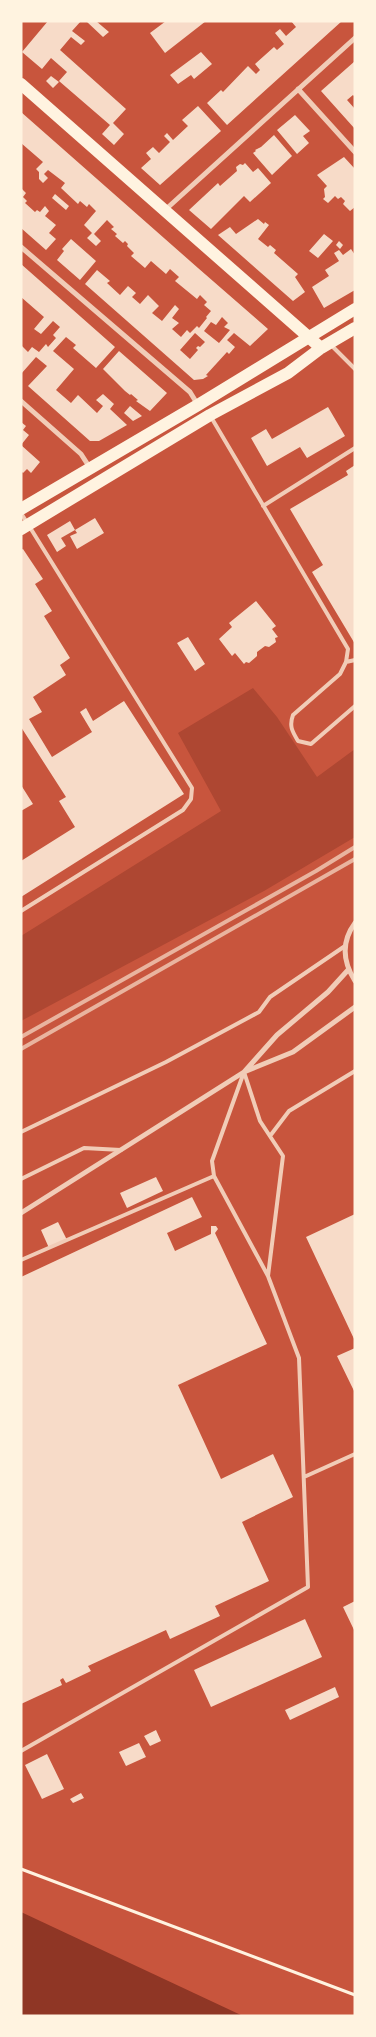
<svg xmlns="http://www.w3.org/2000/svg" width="376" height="2037" viewBox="0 0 376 2037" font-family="Ubuntu,sans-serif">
<rect width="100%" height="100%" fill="#c8553d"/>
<path fill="#ae4732" d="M253,688L277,717L317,777L355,749V837L264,891L21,1021V936L221,811L178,733Z"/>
<path fill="#8f3625" d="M21,1912L243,2016H21Z"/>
<path fill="#f7dbc8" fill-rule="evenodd" d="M48,21H81L72,31L85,41L81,45L71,37L60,50L126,109L113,123L124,134L114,145L102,134L110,125L59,81L67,72L51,58L42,69L22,52Z
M86,21H96L109,32L103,37Z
M166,21H206L165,53L150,33Z
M291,21H342L227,125L207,103L221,90L223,92L248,66L256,74L260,70L255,64L274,47L277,50L284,44L275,33L280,29L286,36L296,27Z
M201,52L212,64L194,79L191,75L178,84L170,75Z
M355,61V97L353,95L347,100L355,109V129L321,91Z
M51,76L59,82L53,88L46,81Z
M198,106L221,131L160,185L141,168L151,159L146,153L153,147L159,153L170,142L164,136L167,133L173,140L188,126L182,120Z
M21,112L198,268L268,329L250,346L234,333L227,340L235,347L229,354L227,352L206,375L208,376L203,379L194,380L85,284L97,270L110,281L107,283L120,295L128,286L136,293L132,297L140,304L148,295L159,306L152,313L162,321L175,305L179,309L172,318L179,323L172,329L181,337L187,330L190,333L197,326L199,328L207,318L206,317L211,311L204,305L207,302L200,295L197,299L175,281L179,277L170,269L166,274L151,261L145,268L131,256L134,253L127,246L128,244L125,241L123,243L115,236L117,234L111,229L114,227L107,220L94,234L101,241L96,246L87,238L92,233L84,225L96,211L89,204L87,207L80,201L78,204L61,188L65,183L48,170L44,174L48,178L43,183L39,179V172L36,169L43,162L21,143ZM222,317L228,323L224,327L230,330L219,343L204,331L211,322L216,325ZM195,333L205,342L200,347L198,346L196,348L198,350L190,359L180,350Z
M295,115L310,131L303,136L309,143L297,154L277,130Z
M274,135L292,156L272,175L253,153L256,151L255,150L261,147Z
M344,157L355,169V207L350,211L343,204L345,201L341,197L338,199L335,196L328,203L323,199L325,197L324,189L327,186L317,175Z
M245,163L253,172L258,168L271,183L250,202L244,196L211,229L189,210L218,183L220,186L237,171L236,167L240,164L243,165Z
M21,188L26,193L23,197L27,201L25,203L35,212L37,210L40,212L45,206L49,211L45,216L56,225L49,233L56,239L46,250L21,228Z
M55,194L69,206L66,210L52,198Z
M258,219L264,224L265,222L269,225L258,239L268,247L270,245L276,250L274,253L298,274L295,277L305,292L293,301L218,235L230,227L236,234Z
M324,234L333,241L318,258L309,251Z
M71,239L96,261L80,280L57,260L64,251L62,249Z
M339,241L343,245L340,249L336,245Z
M351,249L355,255V290L324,308L312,287L329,276L325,270L339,261L334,253L339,250L343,255Z
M21,264L115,347L96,368L73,348L76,345L66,337L53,351L74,369L56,390L71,403L78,395L97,413L103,406L96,400L103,394L114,404L110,409L127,425L99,441H90L28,386L47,366L36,357L21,374V345L28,352L32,347L39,352L46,344L48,347L56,338L53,335L60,327L53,321L41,334L34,329L44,317L21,297Z
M119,351L167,393L150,411L136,401L138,400L131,394L130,395L125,391L103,369Z
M130,406L142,416L133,421L124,413Z
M328,407L345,436L307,458L300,447L267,466L251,438L266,429L272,439Z
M21,422L26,426L23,430L29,435L21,445Z
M21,445L40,462L31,473L27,469L23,473L21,471Z
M355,465V644L312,572L323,565L290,509L348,475L346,471Z
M95,518L104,533L77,549L70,536L77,533L75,530Z
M70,521L75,530L61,538L66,546L57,552L47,535Z
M23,549L43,579L35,584L52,611L44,616L70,658L60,665L66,675L33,697L42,712L29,719L52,757L92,732L80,712L86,708L93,721L124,701L184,794L21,897V861L75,827L59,801L66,797L21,727V550Z
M256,601L276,626L272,629L278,637L275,638L276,642L269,647L265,646L257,652V656L249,663L246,662L244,664L235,653L232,656L219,639L232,627L229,623Z
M188,637L205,664L195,671L177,643Z
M21,785L33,804L21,811Z
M156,1177L163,1191L127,1208L120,1193Z
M192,1197L202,1217L167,1233L175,1251L211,1234V1226H216L218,1229L215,1233L267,1344L178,1385L221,1479L273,1454L293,1497L242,1522L269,1581L215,1606L220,1616L170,1639L166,1630L88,1666L91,1671L66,1683L63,1678L60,1680L62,1685L21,1704V1277Z
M355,1214V1341L306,1237Z
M58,1222L67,1240L49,1248L41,1230Z
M355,1348V1393L337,1356Z
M355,1601V1632L343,1607Z
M305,1619L322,1657L211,1707L194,1670Z
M335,1687L339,1697L290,1720L285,1710Z
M156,1730L161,1741L150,1746L144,1736Z
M139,1743L146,1757L126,1766L119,1752Z
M47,1754L64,1789L42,1799L25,1765Z
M81,1793L84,1798L73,1803L70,1799Z"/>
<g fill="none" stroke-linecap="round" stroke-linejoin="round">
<path stroke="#fff3e0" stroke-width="3" d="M21,1869L355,1995"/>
<path stroke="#f1ccb7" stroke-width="4" d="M330,344L355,369
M211,417L348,649L346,662L340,674L293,715C289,726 292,731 298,741L311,744L355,706
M263,506L355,448
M21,513L192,788L191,799L183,810L21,911
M346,662L355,660
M21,1132L166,1062L259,1012L270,997L345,946
M270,1136L289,1111L355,1071
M214,1176L268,1276
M21,1179L84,1148L121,1150
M21,1260L214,1176L212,1161L244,1072
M304,1477L355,1454
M21,1751L308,1587L299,1358L268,1276L283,1156L260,1121L244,1072"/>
<path stroke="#f1ccb7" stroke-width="5" d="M298,89L355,152
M165,210L355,38
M21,247L190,392L198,405
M21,401L81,454L90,468
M355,923C341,942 343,962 355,981
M245,1071L277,1035L328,992L348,970
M21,1213L244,1072L293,1052L355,1007"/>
<path stroke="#fff3e0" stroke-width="12" d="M21,84L321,348
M21,509L198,405L355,309
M21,529L210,415L288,373L321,348L355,328"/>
<path stroke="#e9b49f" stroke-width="4" d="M21,1037L316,871L355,847
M21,1049L355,859"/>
</g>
<rect width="376" height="2037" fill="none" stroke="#fff3e0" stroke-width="45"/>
</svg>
